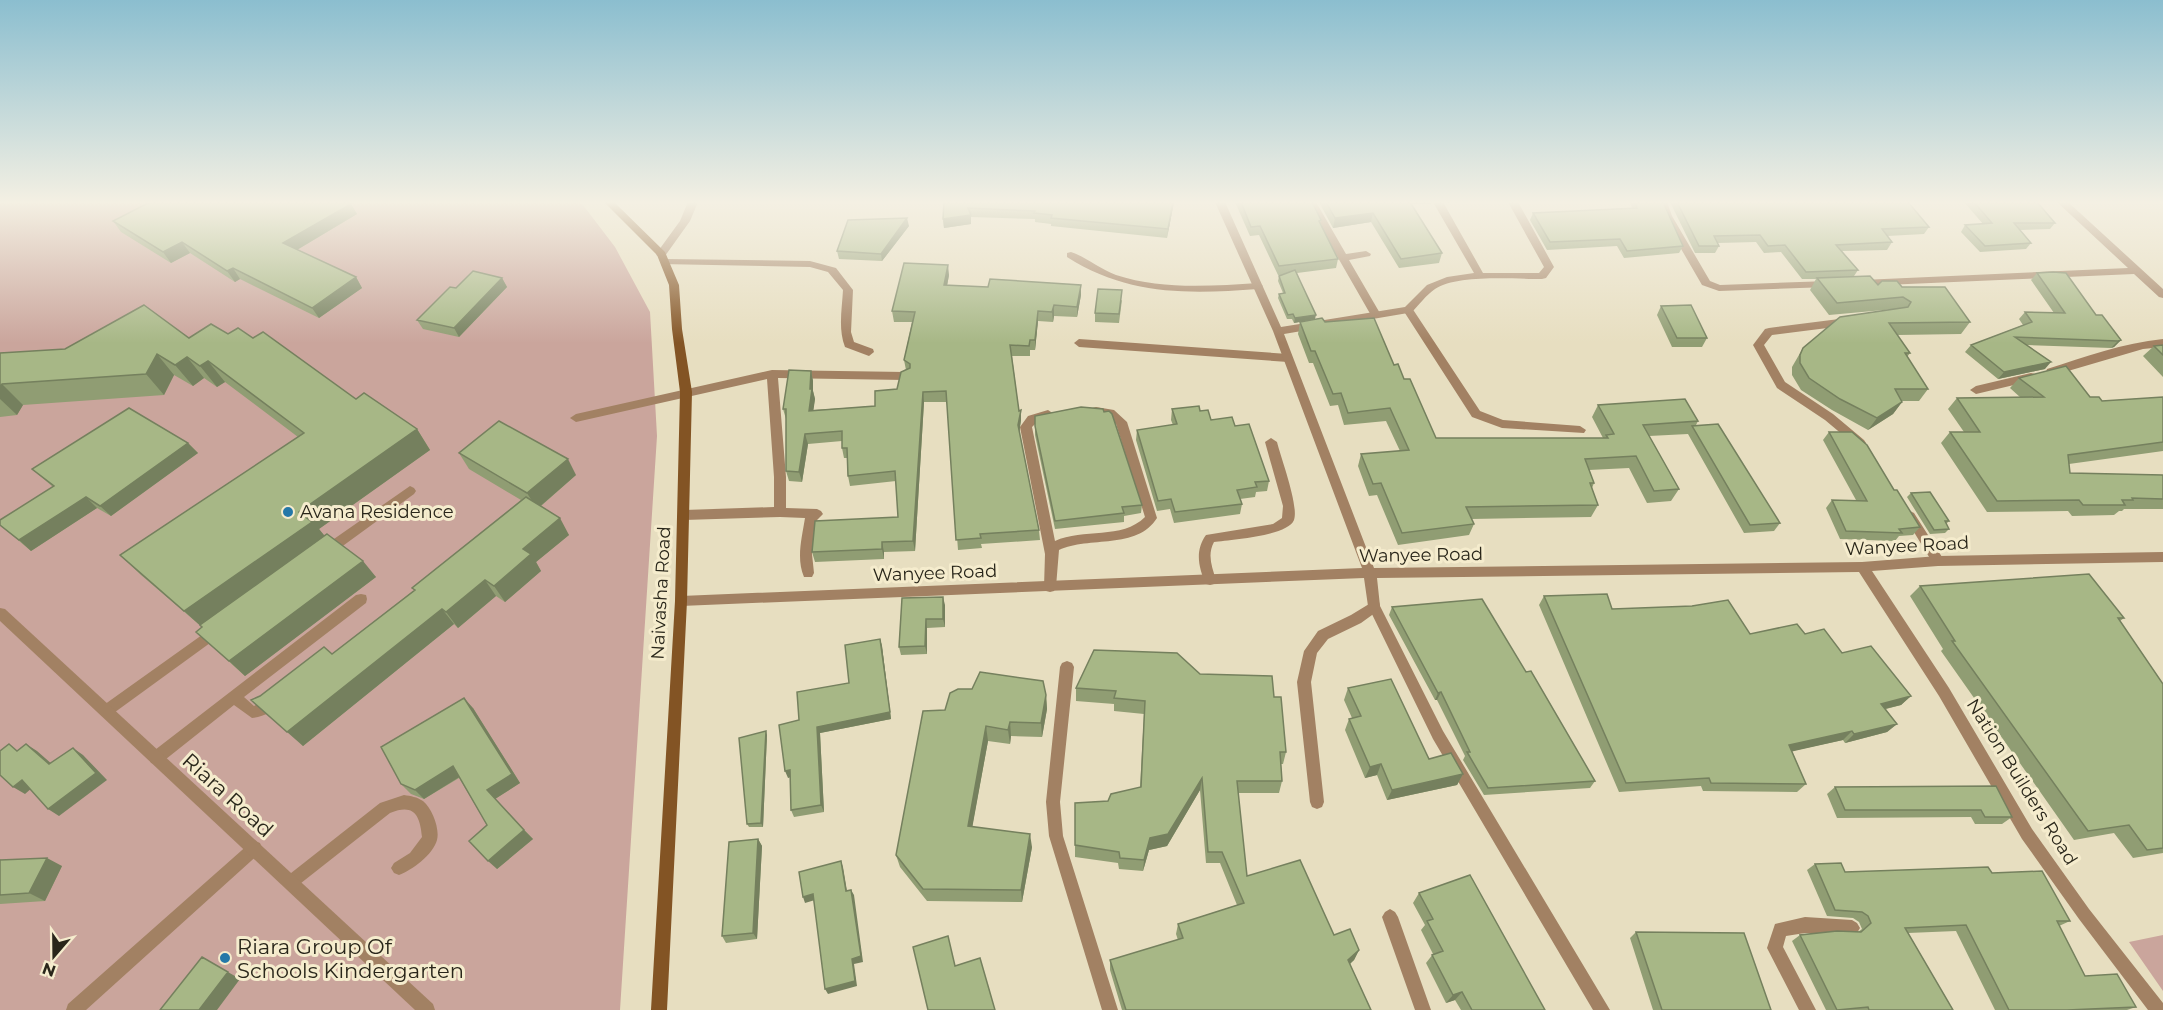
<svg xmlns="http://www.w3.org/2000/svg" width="2163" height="1010" viewBox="0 0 2163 1010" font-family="Montserrat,sans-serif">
<rect width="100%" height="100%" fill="#e7dec0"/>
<path fill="#caa59c" d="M0,202H579L583,205L615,247L650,312L657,436L620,1010H0Z
M2163,935V991L2129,942Z"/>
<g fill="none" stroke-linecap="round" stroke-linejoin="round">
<path fill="#a28163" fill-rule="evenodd" d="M688,202H698L690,221L665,256H657L656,254L680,221Z
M1306,202H1316L1346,254L1366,251L1371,254L1370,256L1349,260L1381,315L1380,317H1372Z
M1071,252C1086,257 1100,269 1116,275C1161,290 1212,286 1258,283L1263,286L1258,289C1189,294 1128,296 1067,257V253Z
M665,259L810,261L836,268L853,290L851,332L854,342L873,349L874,352L869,356L845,347C838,329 842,309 843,290L828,272L810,267L661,264V260Z
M1408,307L1412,308L1480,411L1503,420L1580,426L1586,430L1584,433L1502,428L1472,417L1403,310Z
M1847,318L1851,319L1852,322L1851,325L1772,335L1764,345L1785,382L1833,414L1864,440L1866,443L1864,446H1856L1825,420L1777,388L1753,345L1765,329L1769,328Z
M1079,339L1288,354L1293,358L1288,362L1079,347L1074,343Z
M772,370L905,372L910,376L905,380L778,378L786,477V508L817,509L821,511L823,514L817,520L812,554L814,573L812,577H804C796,559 802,537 805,518L780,517L684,520L680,518L678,515L680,512L684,510L774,507V477L767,379L576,422L570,418L576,414Z
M1096,407L1114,410L1127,422L1157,518C1137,550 1089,536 1059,550L1056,587L1054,591L1050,592L1046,591L1044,587L1045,554L1020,427L1028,416L1048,410L1054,414L1052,417L1039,420L1032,427L1055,541C1083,528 1122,540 1145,517L1116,424L1107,417L1092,414L1090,411L1092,408Z
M1271,438L1277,442C1281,458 1299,506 1294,520C1288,536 1230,540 1214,542C1207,555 1212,567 1216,580L1214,584L1210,585L1206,584C1198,567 1195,550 1206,535L1273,524L1282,518L1283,506L1265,442Z
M410,486L414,488L416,491L414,494L329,556H321L319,552L321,548Z
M1910,511L1914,513L1942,557L1944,561L1942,565H1934L1906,519L1904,516L1906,513Z
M361,594L366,595L367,599L366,603L244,697L254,706L275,695L280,697L282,701C276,711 263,717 252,718L234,705L161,763L156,764L151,763L149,758L151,753L356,595Z
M1374,601L1379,602L1380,606L1379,610L1361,623L1328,639L1317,653L1311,682L1324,802L1322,807L1317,809L1312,807L1310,802L1297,682L1304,651L1318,631L1351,615Z
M216,625L221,627L223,631L221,635L111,715L106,717L101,715L99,711L101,707Z
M1067,661L1072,663L1074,667L1060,802L1063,836L1118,1010H1102L1049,836L1046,802L1060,667L1062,663Z
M404,795C411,796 417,797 423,801C432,808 440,829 437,840C433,855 412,870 399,875L394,873L391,868L394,863L410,853L422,837C420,815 414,803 390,813L296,887L291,889L286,887L283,882L286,877L380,803Z
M1390,909L1395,912L1398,917L1431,1010H1415L1382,917L1385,912Z
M1805,917L1852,920L1857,923L1860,928L1857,933L1852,936L1805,933L1786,936L1783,947L1816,1010H1799L1767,948L1775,924Z"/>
<path fill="#a28163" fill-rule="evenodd" d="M1215,202H1225L1281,327L1405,307L1427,285L1447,277L1474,273L1433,202H1443L1483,273H1539L1544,267L1508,202H1518L1554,267L1546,278L1542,279C1515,279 1457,274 1435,289C1426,295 1419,305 1412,312L1408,313L1284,334L1374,568L1862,562L1938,556L2163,552V562L1938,566L1872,571L1949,688L2032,829L2089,909L2163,1003V1010H2148L2079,919L2022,839L1939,696L1859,572L1377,578L1380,606L1443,731L1610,1010H1593L1433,739L1368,606L1364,578L681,606L676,605L675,601L676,597L681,596L1362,568L1273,331Z
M1657,202H1667L1672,216L1710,281L1720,285L1829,281L1834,284L1829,287L1719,291L1702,285L1662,216Z
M2057,202H2068L2163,289V298L2159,297L2134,274L1862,286L1857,283L1862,280L2128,268Z
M2163,339V347L2143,349L2051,376L2046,372L2047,369C2085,357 2123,343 2163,339Z
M2031,373L2035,374L2036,377L2035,380L1976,394L1970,390L1976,386Z
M255,841L260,843L262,848L260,853L86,1010H66L68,1004L250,843Z"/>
<path fill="#a28163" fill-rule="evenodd" d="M0,608L5,609L433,1004L435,1010H415L0,621Z"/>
<path fill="#835424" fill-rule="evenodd" d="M604,202H614L665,252L679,285L682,329L692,392L687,601L667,1010H651L675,601L680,392L672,329L669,285L657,255Z"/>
</g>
<path fill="#909d73" d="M944,202H1174L1167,238L1051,226V224L1035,222V219L971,217V224L944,228L943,219Z
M1235,202H1312L1321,220L1320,224L1338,259L1336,268L1297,273L1315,319L1325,322L1394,365L1404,379L1436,438H1603L1592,417L1598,405L1698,421L1696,425L1780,523L1774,531L1744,533L1688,434L1649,436L1679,489L1671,501L1647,503L1629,468L1589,470L1594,483L1592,488L1598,505L1591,517L1471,519L1474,524L1469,535L1398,545L1377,495L1369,496L1358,466L1361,454L1400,451L1386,421L1344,425L1338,405L1330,406L1313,363H1309L1298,334L1300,322L1305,321L1294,323L1292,319H1287L1278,298L1279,294L1283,293L1278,281L1279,276L1283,275H1278L1259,235L1250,236Z
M1319,202H1432L1431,204H1411L1442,253L1439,263L1399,268L1371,222L1333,228Z
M1445,202H1495L1446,203Z
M1630,202H1663L1683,246L1679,253L1624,258L1617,246L1547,250L1530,220L1533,213L1632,208Z
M1670,202H1908L1929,227L1924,234L1887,236L1892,242L1887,250L1842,251L1858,270L1854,276L1878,285L1902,287L1970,322L1961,334L1897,335L1910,353L1907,357L1928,389L1919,401H1901L1902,402L1893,414L1868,430L1832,410L1801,390L1792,375V367L1803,348L1895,309L1829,315L1810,290L1816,279H1802L1781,252L1764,253L1756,242L1717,243L1719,246L1715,253H1695Z
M1964,202H2037L2055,223L2050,229L2020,230L2031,243L2026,249L1980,252L1961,232L1965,225L1983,224Z
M351,204L357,214L297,250L356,277L362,288L319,318L240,279L235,282L190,253L171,263L121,232L113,221Z
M909,226L882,261L839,259L837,251Z
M2037,273L2096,315L2121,340L2114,347L2111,348L2027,345L2045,369L1998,379L1965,352L1971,345L2023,325L2019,319L2025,312L2054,313L2031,280Z
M949,275L947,286L1081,295L1077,317L1054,316L1053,322L1038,321L1035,350H1030V356H1012L1019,411L1021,420L1019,432L1039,530L1040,540L981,544L982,548L958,550L947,402H924L915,551L884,552V559L815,562L812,552L898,517L896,481L850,486L848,476L847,458H844L842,448V441L808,444L802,482L789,481L786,471V419L783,409L811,371L813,381V391L815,399L813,410L875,406L897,389L906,370L904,360L912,322H894L892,311Z
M502,278L507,287L459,337L423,329L417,320L456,288Z
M1122,300L1119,323L1095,322V313Z
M1661,306L1707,338L1702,347H1672L1657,315Z
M228,334L253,338L356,399L417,429L430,450L319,529L324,536L376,577L245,676L196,632L202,627L141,575L120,555L298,437L225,382L217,387L204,378L193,386L174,375L164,395L23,405L17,415L0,417V353L65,349Z
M2163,345V377L2143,356L2154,346Z
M2019,378L2102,401L2163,397V451L2069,464L2070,473L2163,475V509H2124L2122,511H2119L2114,515L2072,516L2068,511L1987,512L1941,443L1950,432H1964L1948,409L1957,398H2021L2010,388Z
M1172,409L1200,411L1211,420L1235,426L1269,481L1267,491L1256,492L1255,497L1240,499L1242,504L1240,514L1174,523L1170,509L1157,511L1136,440L1137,430L1173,425L1171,420Z
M1035,416L1142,505L1141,513L1124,516V522L1055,529L1035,435Z
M1829,432L1894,490L1920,527L1913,535L1899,536L1895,541L1840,539L1826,508L1832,500H1856L1823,440Z
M188,443L198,453L111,516L97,508L31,551L0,525L53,487L32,469Z
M459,453L576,475L541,506L569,535L536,562L541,571L505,602L496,596L458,628L454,624L303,746L260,696L332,654L414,590L412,588L521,500L469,469Z
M1911,493L1949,521L1946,524L1949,529L1945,533L1930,534L1907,497Z
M1920,586L2124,618L2120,621L2163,684V853L2133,858L2114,833L2074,840L1941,651L1943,649L1910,596Z
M1544,596L1750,634H1805L1842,653L1911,696L1901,705L1886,709L1897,724L1887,732L1845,743L1843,740L1792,751L1806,784L1797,792L1703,791L1701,786L1619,792L1539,605Z
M902,598L945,605V627L927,628V654L901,655L899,647Z
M1392,607L1526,672L1595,781L1590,788L1484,795L1463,760L1465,756L1437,700H1435L1389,615Z
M880,639L882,646L891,719L820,733L824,812L794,817L791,810L790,777L788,778L799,720L849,683Z
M1200,674L1274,697L1286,752L1283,764H1281L1282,781L1279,793H1238L1247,876L1334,935L1359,950L1354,960L1350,964L1371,1010H1122L1110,970V960L1178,940L1176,934L1178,924L1237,905L1220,863H1206L1200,790L1167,846L1149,850L1143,871L1119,869L1118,863L1075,857V803L1108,801L1140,788L1144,714L1114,711V704L1076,701V688Z
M1348,688L1429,759L1463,774L1457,785L1387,800L1377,775L1365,778L1345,730L1349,719L1352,718L1344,700Z
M972,689L1046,695L1047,709L1042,737L1011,736L1010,744L988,741L972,827L1032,847L1022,902L927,901L900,867L896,855L945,710Z
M473,708L520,783L495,799L533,839L497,869L487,825L459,778L424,799L411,794L401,784Z
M767,735L763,827H749L747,824Z
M1996,786L2012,817L2002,824H1975L1971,817L1837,818L1827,794L1835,787Z
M758,839L762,846L757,939L726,943L722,936Z
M0,859L1,860L62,866L45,901L0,904Z
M1815,864L1845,872L1992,873L2070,921L2059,926L2085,976L2136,1007L2127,1010H1995L1956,931L1908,933L1953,1010H1826L1792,941L1800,935L1858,932L1862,929L1859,922L1853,918L1827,916L1807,870Z
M1419,893L1545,1010H1461L1455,1000L1446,1003L1426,963L1433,954L1421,930L1425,925L1413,903Z
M1636,932L1771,1010H1653L1630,938Z"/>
<path fill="#75805e" d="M1173,202H1174L1167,238L1168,229Z
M351,204L357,214L290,254L283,243Z
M1373,213L1371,222L1333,228L1335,218Z
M971,215V224L944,228L943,219Z
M907,218L909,226L882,261L881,254Z
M182,242L190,253L171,263L163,252Z
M948,265L949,275L945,296L944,285Z
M233,268L240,279L235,282L227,271Z
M356,277L362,288L319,318L312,308Z
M502,278L507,287L459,337L454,328Z
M1081,285V295L1077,317V307Z
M1054,305V316L1053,322L1052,312Z
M1038,311V321L1035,350V340Z
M1316,315L1315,319L1294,323L1295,318Z
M2121,340L2114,347L2111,348L2118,341Z
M157,354L174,375L164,395L146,374Z
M187,357L204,378L193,386L175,365Z
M208,361L225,382L217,387L200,366Z
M2051,362L2045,369L1998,379L2004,372Z
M811,371L813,381V391L815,399L812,421L809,411Z
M2,384L23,405L17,415L0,399V388Z
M923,392L924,402L915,551L913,541Z
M1902,402L1893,414L1868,430L1877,418Z
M1021,410V420L1019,435L1018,425Z
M417,429L430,450L319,529L329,541L205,630L184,611L299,512Z
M805,434L808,444L802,482L799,472Z
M188,443L198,453L111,516L100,506Z
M568,459L576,475L537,509L527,493Z
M86,497L97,508L31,551L19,540Z
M560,518L569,535L536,562L541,571L505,602L494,586L523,549Z
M882,542L884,552V559L882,549Z
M363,561L376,577L245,676L229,661Z
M485,580L496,596L458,628L446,612Z
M943,597L945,605V627L943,619Z
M442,609L454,624L303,746L287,732Z
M926,619L927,628V654L925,646Z
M880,639L882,646L891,719L820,733L824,812L821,805L817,727Z
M1441,692L1437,700H1435L1438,693Z
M1046,695L1047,709L1042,737L1041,723Z
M1911,696L1901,705L1872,712L1881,704Z
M464,698L473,708L520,783L495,799L487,790Z
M1010,722L1011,736L1010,744L1008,730Z
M1897,724L1887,732L1845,743L1854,734Z
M986,726L988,741L970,840L968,826Z
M766,731L767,735L763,827L761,823Z
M1852,731L1843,740L1781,754L1789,745Z
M26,744L37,751L61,772L49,764Z
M73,748L83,755L107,780L59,816L48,809Z
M1381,764L1377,775L1365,778L1370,767Z
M453,766L461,776L424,799L415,790Z
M790,770L793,776L788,778L785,771Z
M1463,774L1457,785L1387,800L1392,790Z
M1202,778L1200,790L1167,846L1149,850L1143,871L1144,860L1150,838Z
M22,780L33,787L25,794L13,787Z
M524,830L533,839L497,869L488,861Z
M1030,834L1032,847L1022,902L1021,890Z
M758,839L762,846L757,939L753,933Z
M47,858L62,866L45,901L29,893Z
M841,861L843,867L848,897L846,891Z
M851,890L854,895L863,962L854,964L857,986L828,994L825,989L852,959Z
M813,894L815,900L805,903L803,897Z
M1359,950L1354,960L1343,970L1348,960Z
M202,957L240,979L217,1010H199Z
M1462,992L1455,1000L1446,1003L1453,995Z"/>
<path fill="#a7b786" stroke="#75805e" stroke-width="1.5" d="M150,202H348L351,204L283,243L356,277L312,308L233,268L227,271L182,242L163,252L113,221Z
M944,202H1173L1168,229L1051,218L1052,215L1034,213L1035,211L968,208L971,215L943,219Z
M1241,202H1312L1321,220L1319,221L1338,259L1279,266L1260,226L1251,227Z
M1326,202H1410L1442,253L1401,259L1373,213L1335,218Z
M1635,202H1663L1683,246L1627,251L1620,239L1550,242L1533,213L1637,208Z
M1677,202H1908L1929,227L1882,229L1892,242L1836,245L1858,270L1806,272L1785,245L1768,246L1760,235L1714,236L1719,246H1699Z
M1974,202H2037L2055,223H2014L2031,243L1985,246L1965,225L1992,223Z
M907,218L881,254L837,251L848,220Z
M904,263L948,265L944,285L988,287L990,279L1081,285L1077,307L1054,305L1052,312L1038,311L1035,340H1030L1029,346L1010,345L1019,411L1021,410L1018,425L1039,530L980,534L981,538L956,540L946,391L923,392L913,541L882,542V549L812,552L815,521L898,517L895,471L848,476L847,448H842V431L805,434L799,472L786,471V409H783L789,370L811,371L810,389H812L809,411L875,406V391L897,389L901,372L910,368V364L904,360L915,312L892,311Z
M1295,270L1316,315L1295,318L1293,314L1288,315L1279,294L1285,293L1279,276Z
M473,271L502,278L454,328L417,320L450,287L456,288Z
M2053,272L2066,273L2096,315H2102L2121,340L2118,341L2015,337L2051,362L2004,372L1971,345L2032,322L2025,312L2065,313L2037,273Z
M1870,276L1878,285L1882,281H1897L1902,287H1945L1970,322L1889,323L1910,353H1905L1928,389H1895L1902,402L1877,418L1840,399L1809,378L1800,363V355L1803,348L1840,317L1908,307L1911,302L1903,297L1837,303L1817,278Z
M1098,289L1122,290L1119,314L1095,313Z
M144,305L189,338L211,324L228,334L238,328L253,338L263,332L356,399L364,393L417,429L299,512L312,522L184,611L120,555L304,433L208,361L200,366L187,357L175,365L157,354L146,374L2,384L0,388V353L65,349Z
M1691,305L1707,338H1677L1661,306Z
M1322,318L1325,322L1374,318L1394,365L1398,364L1404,379H1410L1436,438H1608L1606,435L1614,434L1598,405L1685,399L1698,421L1643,425L1679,489L1654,491L1636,456L1585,459L1594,483H1590L1598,505L1466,507L1474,524L1402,533L1381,483L1373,484L1361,454L1409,450L1390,408L1348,413L1341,393L1333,394L1315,351H1311L1300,322Z
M2163,345V355L2154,346Z
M2066,366L2090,397H2099L2102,401L2163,397V442L2068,455L2070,473L2163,475V499L2132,498L2133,500H2122L2125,505H2083L2079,500L1997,501L1950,432H1980L1957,398L2044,397L2019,378Z
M1199,406L1200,411L1208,410L1211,420L1232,417L1235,426L1249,424L1269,481L1255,482L1257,487L1237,490L1242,504L1175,512L1171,499L1158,501L1137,430L1177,424L1172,409Z
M1081,407L1103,409L1104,412L1109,411L1112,414L1142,505L1122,507L1124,513L1055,521L1035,426V416Z
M129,408L188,443L100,506L86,497L19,540L0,525V520L54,486L32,469Z
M499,421L568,459L527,493L459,453Z
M1718,424L1780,523L1750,525L1692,426Z
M1829,432H1852L1867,445L1894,490H1897L1920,527L1899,529L1902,533L1846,531L1832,500L1867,501Z
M1930,492L1949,521H1945L1949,529L1934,530L1911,493Z
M526,497L560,518L523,549L531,554L494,586L485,580L446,612L442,609L287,732L251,700L260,696L324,647L332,654L415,590L412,588Z
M327,534L363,561L229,661L196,632L202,627L200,625Z
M2089,574L2124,618H2118L2163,684V848L2147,850L2129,825L2088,831L1952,641H1955L1920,586Z
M1607,594L1612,609L1692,606L1728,600L1750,634L1797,624L1805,634L1824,629L1842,653L1871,646L1911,696L1881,704L1897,724L1854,734L1852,731L1789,745L1806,784L1711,783L1709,778L1626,783L1544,596Z
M943,597V619H926L925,646L899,647L902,598Z
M1482,599L1526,672L1531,671L1595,781L1488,788L1467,752H1470L1441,692L1438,693L1392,607Z
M880,639L890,712L817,727L821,805L791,810L790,770L785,771L779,725L799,720L797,692L849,683L845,645Z
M1094,650L1177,653L1200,674L1272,676L1274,697H1281L1286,752H1280L1282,781H1237L1247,876L1300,860L1334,935L1350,929L1359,950L1348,960L1371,1010H1126L1110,960L1183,938L1178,924L1244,903L1222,852H1208L1202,778L1168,834L1150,838L1144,860L1120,858L1119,852L1075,845V803L1108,801L1111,794L1141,787L1145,701L1114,698L1116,691L1076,688Z
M980,672L1043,681L1046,695L1041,723L1010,722L1008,730L986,726L968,826L1030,834L1021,890L923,889L896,855L923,711L945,710L950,693L958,689H972Z
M1391,679L1429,759L1451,753L1463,774L1392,790L1381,764L1370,767L1349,719L1361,716L1348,688Z
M464,698L512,774L487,790L524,830L488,861L469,841L487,825L453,766L415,790L401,784L381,747Z
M766,731L761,823L747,824L739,738Z
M9,744L17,751L26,744L49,764L73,748L96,773L48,809L22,780L13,787L0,775V751Z
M1996,786L2012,817H1985L1981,810H1845L1835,787Z
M758,839L753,933L722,936L729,842Z
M47,858L29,893L0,895V860Z
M841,861L846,891L851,890L861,956L852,959L855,981L825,989L813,894L803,897L799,872Z
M1841,863L1845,872L1988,867L1992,873L2042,871L2070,921H2057L2085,976L2117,974L2136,1007L2067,1010H2009L1966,925L1905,928L1953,1010H1869L1868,1007L1837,1010L1800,935L1837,931L1861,932L1871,923L1868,916L1862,912L1835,910L1815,864Z
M1470,875L1545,1010H1472L1462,992L1453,995L1432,955L1443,951L1427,921L1433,919L1419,893Z
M1636,932L1744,933L1771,1010H1662Z
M948,936L955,966L980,958L995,1010H928L913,947Z
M202,957L228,972L199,1010H160Z"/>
<linearGradient id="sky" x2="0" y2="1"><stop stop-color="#8bbecf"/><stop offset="0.59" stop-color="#f4f0e3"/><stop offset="1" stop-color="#f4f0e3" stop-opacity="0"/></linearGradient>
<rect width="2163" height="343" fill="url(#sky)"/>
<g fill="#2578a8" stroke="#f5eccd" stroke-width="2">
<circle cx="288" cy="512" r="6"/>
<circle cx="225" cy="958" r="6"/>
</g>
<g text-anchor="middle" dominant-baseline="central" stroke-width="6" stroke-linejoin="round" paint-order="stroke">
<g font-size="18" fill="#29261a" stroke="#f5eccd" text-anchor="start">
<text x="300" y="512">Avana Residence</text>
</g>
<g font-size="18" fill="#29261a" stroke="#f5eccd">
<text transform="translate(1907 546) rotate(-3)">Wanyee Road</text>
<text transform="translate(1421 555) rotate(-1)">Wanyee Road</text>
<text transform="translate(935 573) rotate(-2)">Wanyee Road</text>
<text transform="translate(661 593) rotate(-87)">Naivasha Road</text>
<text transform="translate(2022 782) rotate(58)">Nation Builders Road</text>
</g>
<g font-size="21" fill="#29261a" stroke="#f5eccd">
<text transform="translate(228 795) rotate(42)">Riara Road</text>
</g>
<g font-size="21" fill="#29261a" stroke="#f5eccd" text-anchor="start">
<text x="237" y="946">Riara Group Of<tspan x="237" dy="24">Schools Kindergarten</tspan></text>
</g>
</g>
<g transform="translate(54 956) rotate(200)" stroke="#f5eccd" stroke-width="4.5" paint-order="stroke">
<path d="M0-4.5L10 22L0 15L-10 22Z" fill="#29261a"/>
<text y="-9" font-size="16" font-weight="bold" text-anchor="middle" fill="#29261a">N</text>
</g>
</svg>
